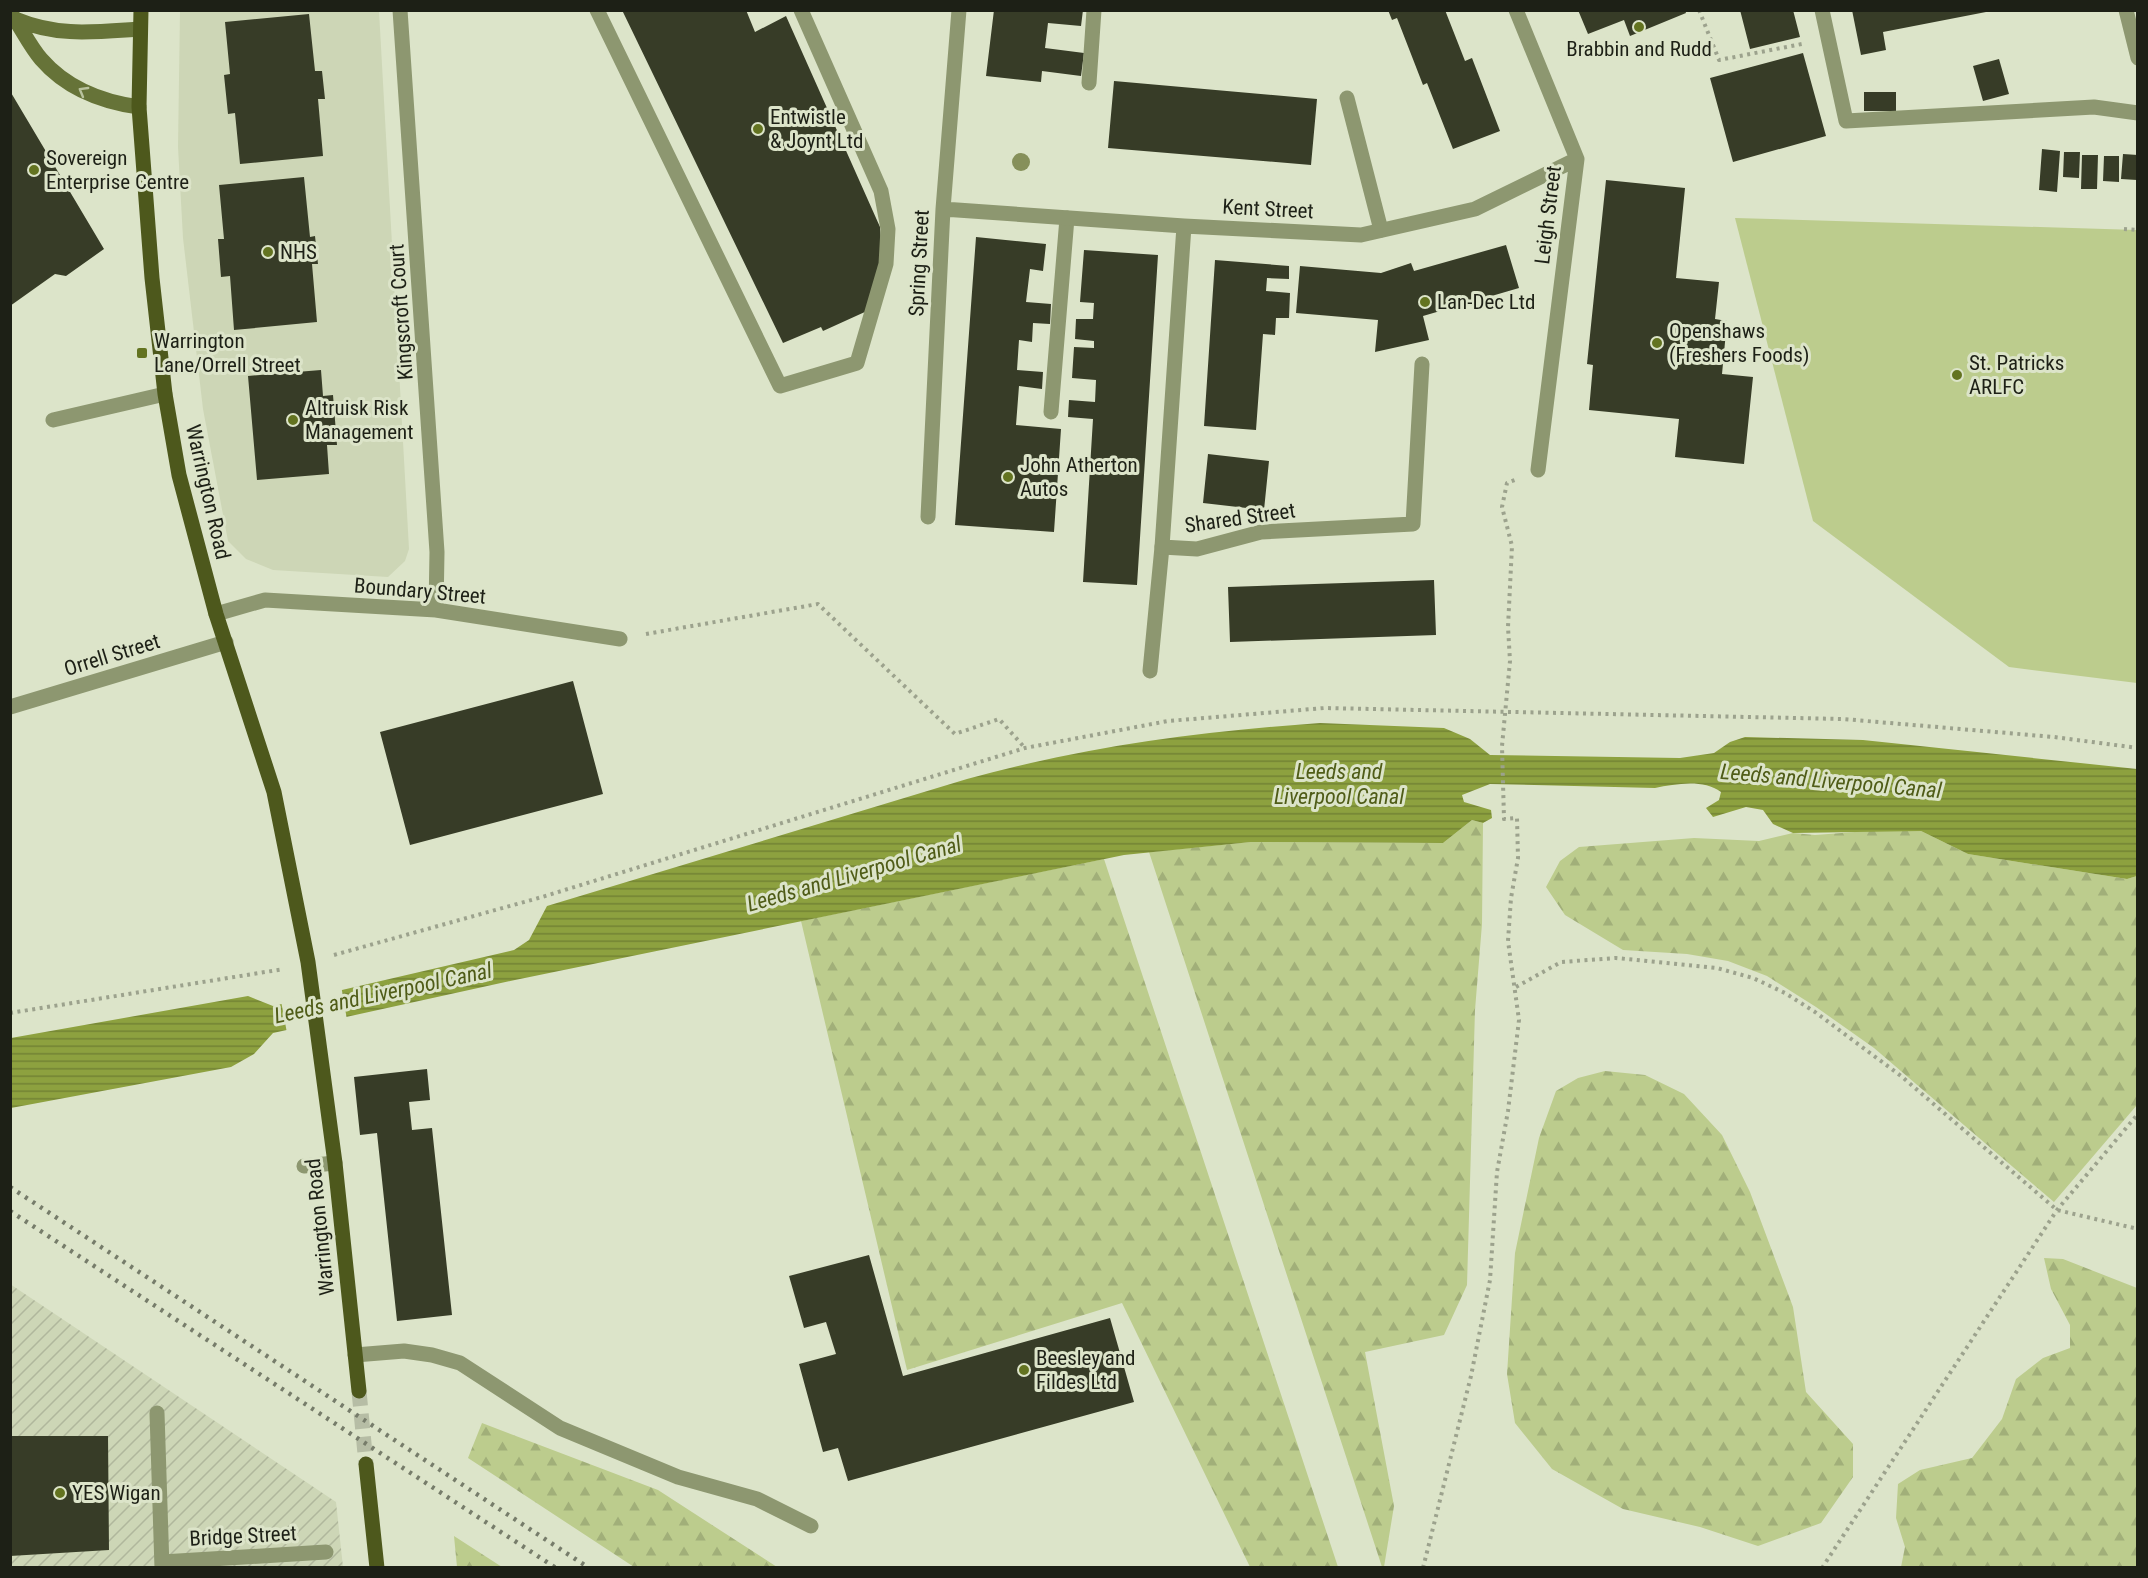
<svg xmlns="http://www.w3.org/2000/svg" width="2148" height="1578" viewBox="0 0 2148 1578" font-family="'Roboto Condensed',sans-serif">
<defs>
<pattern id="industrial-furrows" width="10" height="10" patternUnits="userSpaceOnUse" patternTransform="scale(1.5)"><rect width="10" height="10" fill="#cdd6b6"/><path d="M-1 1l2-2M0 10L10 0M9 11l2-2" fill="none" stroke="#b0b79c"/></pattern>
<pattern id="forest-firs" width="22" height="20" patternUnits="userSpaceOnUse" patternTransform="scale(1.5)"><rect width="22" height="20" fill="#bccc8d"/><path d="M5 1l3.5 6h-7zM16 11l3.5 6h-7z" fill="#a1af79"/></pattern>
<pattern id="water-rules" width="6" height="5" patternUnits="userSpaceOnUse" patternTransform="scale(1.5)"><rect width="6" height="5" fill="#8da13f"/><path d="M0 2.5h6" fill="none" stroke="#738334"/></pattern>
</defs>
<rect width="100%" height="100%" fill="#dce4c9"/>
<path fill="#cdd6b6" d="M180,11H379L409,549L405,561L388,577L273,570L246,559L228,541L203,409L183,238L178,147Z"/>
<path fill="url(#industrial-furrows)" d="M10,1284L336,1502L343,1567H11Z"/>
<path fill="url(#forest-firs)" d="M1472,820L1483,823L1482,924L1475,1010L1467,1285L1444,1335L1365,1352L1394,1506L1384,1567H1382L1149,852L1251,842L1443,843Z
M1881,830L1921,831L1968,854L2127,879L2137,876V1105L2054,1202L1874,1048L1816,1007L1767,976L1728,961L1687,954L1623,950L1565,915L1546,887L1560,861L1579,847L1694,838L1759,841L1793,833L1815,835Z
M1104,859L1338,1567H1250L1122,1303L907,1370L801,921Z
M1605,1071L1645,1075L1684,1094L1722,1135L1750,1192L1793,1307L1806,1392L1853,1444V1477L1821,1523L1758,1546L1700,1527L1623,1509L1552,1469L1515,1423L1507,1374L1515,1253L1539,1138L1556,1091L1578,1078Z
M2044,1258L2063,1259L2137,1288V1567H1901L1905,1547L1896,1518L1898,1484L1920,1470L1972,1458L2002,1419L2016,1379L2043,1358L2070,1348V1325L2051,1289Z
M482,1423L658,1490L777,1567H634L468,1458Z
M454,1536L502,1567H457Z"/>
<path fill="#bccc8d" d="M1735,218L2137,230V683L2009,667L1813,521Z"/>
<path fill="url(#water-rules)" d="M1320,723L1444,728L1470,739L1490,755L1680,758L1714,753L1730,742L1745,737L1863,740L2137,769V876L2127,879L1968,854L1921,831L1793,833L1773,824L1763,810L1746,807L1713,817L1706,808L1719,800L1721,792C1703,779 1676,784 1655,788L1490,784L1462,795L1464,802L1491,810L1492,818L1483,823L1472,820L1443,843L1251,842L1124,855L515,980L273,1033L254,1054L231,1067L11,1108V1038L248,996L273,1006L514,950L529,940L547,906L967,779C1087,746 1197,732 1320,723Z"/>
<path fill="#dce4c9" d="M341,985L347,1020L287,1033L281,1001Z"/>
<path fill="#373c27" d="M622,10H746L755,32L786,16L880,227L882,256L867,311L823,331L821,327L783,343Z
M994,10H1083L1081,26L1048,23L1045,48L1084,53L1081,76L1042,71L1041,82L986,76Z
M1388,10H1445L1465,61L1472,58L1500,131L1453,149L1427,83L1423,85L1397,18L1392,20Z
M1578,10H1685L1686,13L1630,36L1624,20L1588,34Z
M1740,10H1793L1800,37L1750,49Z
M1852,10H1986V12L1883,32L1886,50L1861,55Z
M309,14L315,71H322L325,99H318L323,156L240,164L235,113L228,114L224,75L230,74L225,22Z
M1803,53L1826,136L1733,162L1710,78Z
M1999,59L2009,94L1983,101L1973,66Z
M1114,81L1317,99L1311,165L1108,148Z
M10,91L104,249L66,276L55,274L10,306Z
M1864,92H1896V111H1864Z
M2042,149L2060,151L2057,192L2039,190Z
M2064,152H2080L2079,178L2063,177Z
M2123,154L2138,155L2137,180L2121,179Z
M2082,155H2098L2097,189H2081Z
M2104,156H2119V182L2103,181Z
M304,177L310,237L315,236L318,264H312L317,322L234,330L230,276L221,277L218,239H224L219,185Z
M1606,180L1685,188L1676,278L1719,282L1715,319L1727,321L1722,374L1753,377L1744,464L1675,457L1679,419L1589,410L1593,365L1587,364Z
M976,237L1046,244L1043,271L1030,269L1026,302L1051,304L1050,324L1033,323L1032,342L1019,340L1017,370L1043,372L1042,389L1019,386L1016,425L1061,429L1054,532L955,525Z
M1506,245L1519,288L1423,316L1429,340L1375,352L1378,320L1296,313L1300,266L1381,273L1411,263L1414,271Z
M1084,250L1158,255L1137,585L1083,582L1093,419L1068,417L1069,400L1095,402L1096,380L1072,378L1074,347L1094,348V341L1075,339L1076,319H1093L1094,303L1080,302Z
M1215,260L1289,266V279L1267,278L1266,291L1290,293L1289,318H1276L1275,335L1263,334L1256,430L1204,426Z
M321,370L323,396L333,395L337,445H327L329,474L257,480L248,376Z
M1208,454L1269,461L1264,510L1203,503Z
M1434,580L1436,635L1230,642L1228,587Z
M573,681L603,794L410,845L380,732Z
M427,1069L430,1100L409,1102L412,1130L432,1128L452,1315L397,1321L377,1133L360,1135L354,1077Z
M869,1255L903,1376L1110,1318L1134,1402L848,1481L838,1448L823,1452L799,1364L836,1354L826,1322L804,1328L789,1276Z
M10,1436H108L109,1550L10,1556Z"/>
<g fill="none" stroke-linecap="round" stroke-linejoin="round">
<path stroke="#b6bda5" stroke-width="15" stroke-dasharray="15 8" stroke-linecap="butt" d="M359,1391L366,1464"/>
<path stroke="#9ca28d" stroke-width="4" stroke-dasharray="3 4.5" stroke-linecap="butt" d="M1699,10L1719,60L1802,44
M2124,229L2138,230
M646,634L818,604L955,734L999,719L1025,748
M334,955L542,897L1025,748L1168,721L1325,708L1843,719L2054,737L2138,748
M1516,987L1561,962L1616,958L1717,968L1753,978L1785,993L1815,1012L1901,1076L2057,1210L2138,1229
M10,1013L284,969
M1423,1568L1471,1376L1490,1280L1497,1172L1508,1111L1519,1020L1508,941L1511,898L1518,858L1517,818L1504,819L1502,746L1510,661L1508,627L1512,546L1502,507L1507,483L1515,480
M1822,1568L2057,1210L2138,1114"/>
<path stroke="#8d9770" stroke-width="15" d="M597,10L780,386L857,363L886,264L888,229L881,191L801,10
M2126,10L2138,58
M1089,83L1094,10
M1347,98L1381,230
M1051,412L1067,218
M53,420L165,394
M1150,671L1162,547
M304,1166L335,1163
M355,1355L404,1351L432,1355L460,1363L560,1428L678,1477L757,1499L811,1526"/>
<path stroke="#8d9770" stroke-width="15" d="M400,10L437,552L436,610
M1516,10L1577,159L1538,470
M1822,10L1846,121L2094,107L2138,113
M943,209L1184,226L1361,235L1475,209L1577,159
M1184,226L1162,547L1197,549L1261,532L1413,524L1422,364
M928,517L943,209L959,10
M216,614L265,600L436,610L620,639
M10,707L226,642
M157,1413L162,1568
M162,1562L326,1552"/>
<path stroke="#667338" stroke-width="15" d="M10,12C21,27 29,45 41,59C67,89 102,102 139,107
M15,19C58,37 94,32 139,29"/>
<path stroke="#4d581c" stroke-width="15" d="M141,10L139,107L152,278L165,394L179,475L216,614L274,792L308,962L335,1163L359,1391
M366,1464L377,1568"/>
<path stroke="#767c6a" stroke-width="4.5" stroke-dasharray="3 6" stroke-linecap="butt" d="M10,1187L589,1568
M10,1211L556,1568"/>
</g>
<circle fill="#86905a" cx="1021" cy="162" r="9"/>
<defs><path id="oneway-chevron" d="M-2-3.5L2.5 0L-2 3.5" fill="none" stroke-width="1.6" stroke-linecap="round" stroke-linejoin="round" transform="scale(1.5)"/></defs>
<use stroke="#b9c29e" href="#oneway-chevron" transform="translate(83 91) rotate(-150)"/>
<g fill="#637320" stroke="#dce4c9" stroke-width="2">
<circle cx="1639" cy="27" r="6"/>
<circle cx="758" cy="129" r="6"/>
<circle cx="34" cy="170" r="6"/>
<circle cx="268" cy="252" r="6"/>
<circle cx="1425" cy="302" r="6"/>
<circle cx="1657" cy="343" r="6"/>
<rect x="136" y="347" width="12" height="12" rx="3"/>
<circle cx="1957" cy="375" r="6"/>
<circle cx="293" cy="420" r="6"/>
<circle cx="1008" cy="477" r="6"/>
<circle cx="1024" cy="1370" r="6"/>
<circle cx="60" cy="1493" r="6"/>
</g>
<g text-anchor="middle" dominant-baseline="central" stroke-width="6" stroke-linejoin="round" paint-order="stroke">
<g font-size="21" fill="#1d2016" stroke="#dce4c9" text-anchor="start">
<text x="1639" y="49" text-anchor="middle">Brabbin and Rudd</text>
<text x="770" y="117">Entwistle<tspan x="770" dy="24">&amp; Joynt Ltd</tspan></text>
<text x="46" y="158">Sovereign<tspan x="46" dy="24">Enterprise Centre</tspan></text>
<text x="280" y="252">NHS</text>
<text x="1437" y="302">Lan-Dec Ltd</text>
<text x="1669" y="331">Openshaws<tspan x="1669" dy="24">(Freshers Foods)</tspan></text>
<text x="154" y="341">Warrington<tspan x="154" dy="24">Lane/Orrell Street</tspan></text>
<text x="1969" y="363">St. Patricks<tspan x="1969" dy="24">ARLFC</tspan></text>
<text x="305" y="408">Altruisk Risk<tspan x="305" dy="24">Management</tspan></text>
<text x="1020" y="465">John Atherton<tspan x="1020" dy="24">Autos</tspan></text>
<text x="1036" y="1358">Beesley and<tspan x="1036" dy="24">Fildes Ltd</tspan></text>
<text x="72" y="1493">YES Wigan</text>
</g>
<g font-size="21" fill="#1d2016" stroke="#dce4c9">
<text transform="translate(1268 209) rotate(3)">Kent Street</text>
<text transform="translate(1548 215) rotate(-83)">Leigh Street</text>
<text transform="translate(919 263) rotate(-87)">Spring Street</text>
<text transform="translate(401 312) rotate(-94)">Kingscroft Court</text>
<text transform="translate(208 492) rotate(77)">Warrington Road</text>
<text transform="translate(1240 518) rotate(-8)">Shared Street</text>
<text transform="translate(420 591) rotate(5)">Boundary Street</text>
<text transform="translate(112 655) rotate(-17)">Orrell Street</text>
<text transform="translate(320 1227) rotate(-96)">Warrington Road</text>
<text transform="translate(243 1536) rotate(-3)">Bridge Street</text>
</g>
<g font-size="22" font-style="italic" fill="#4f5c17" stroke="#dce4c9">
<text x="1339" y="771">Leeds and<tspan x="1339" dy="25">Liverpool Canal</tspan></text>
<text transform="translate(1831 781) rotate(5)">Leeds and Liverpool Canal</text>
<text transform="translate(854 874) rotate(-16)">Leeds and Liverpool Canal</text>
<text transform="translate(383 993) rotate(-12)">Leeds and Liverpool Canal</text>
</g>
</g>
<rect width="2148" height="1578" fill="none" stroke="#1d2016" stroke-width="24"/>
</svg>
